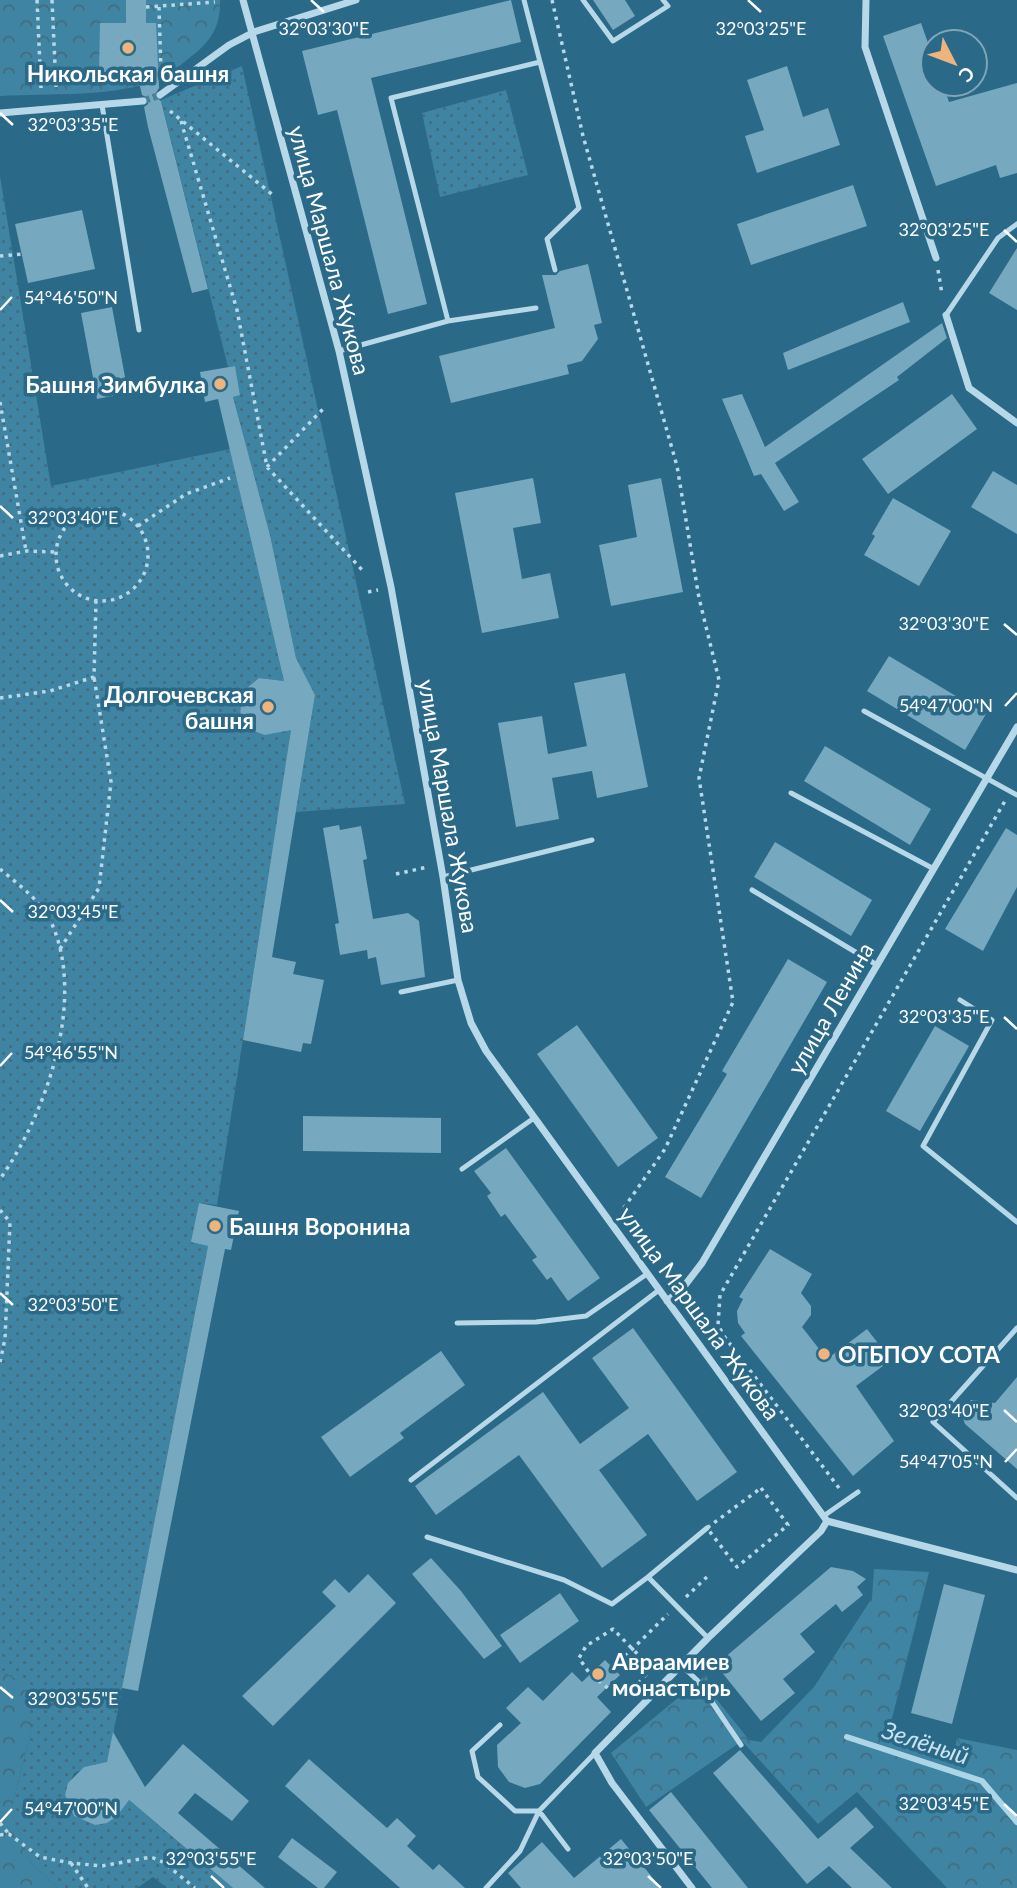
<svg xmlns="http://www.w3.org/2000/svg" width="1017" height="1888" viewBox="0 0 1017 1888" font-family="Lato,sans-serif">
<defs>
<pattern id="grass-dots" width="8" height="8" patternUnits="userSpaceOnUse" patternTransform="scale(1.75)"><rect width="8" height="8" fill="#3f84a3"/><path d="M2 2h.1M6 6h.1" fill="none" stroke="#456b7c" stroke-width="1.8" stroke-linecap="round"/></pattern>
<pattern id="forest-crowns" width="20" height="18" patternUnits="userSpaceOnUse" patternTransform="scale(1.75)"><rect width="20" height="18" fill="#3f84a3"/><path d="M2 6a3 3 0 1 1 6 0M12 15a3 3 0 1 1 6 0" fill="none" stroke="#456b7c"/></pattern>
</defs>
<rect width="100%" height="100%" fill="#2a6987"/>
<path fill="url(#grass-dots)" d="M242,66L405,804L296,812L315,695L296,658L270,535L233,397L240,395L235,366L228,367L161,100Z
M506,90L528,175L440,197L422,113Z
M0,176L51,486L230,449L284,681L259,678L242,692L240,714C258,737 269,742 293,721L217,1205L199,1203L192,1242L208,1246L107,1766L96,1764L74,1773L65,1795L74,1816L95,1825L125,1797L233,1888H167L153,1877L137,1888H58L30,1862L11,1811L31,1731L28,1685L0,1671Z"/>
<path fill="url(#forest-crowns)" d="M0,0H220C221,27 210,43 188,59C180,65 171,74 162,78C118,98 49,93 0,96Z
M874,1569L929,1572L888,1734L954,1753L957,1738L1017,1750V1888H947L857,1792L818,1824L742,1741L646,1807L611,1753L706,1675L714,1696L749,1740L761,1742L814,1687L872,1598Z
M0,1671L29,1685L31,1731L11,1811L30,1862L58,1888H0Z"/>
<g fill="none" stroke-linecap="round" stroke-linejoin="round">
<path stroke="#acd6e8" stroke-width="6" d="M847,1737L982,1781L1017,1822"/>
</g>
<path fill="#76a8bf" d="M126,0H146V23H156L159,88L154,96L161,101L208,289L192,293L148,127L144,107L148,104V98L142,95L137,73H99L100,23H126Z
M511,0L521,42L371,78L427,304L388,314L337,110L318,115L302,51Z
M593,0H625L635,16L613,30Z
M921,23L933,57V84H943L949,102L1017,83V173L1000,178L996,165L936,186L883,36Z
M787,66L803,117L828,108L840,145L757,173L745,136L764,130L747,80Z
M853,185L867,226L751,265L737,224Z
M82,210L95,269L28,283L15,224Z
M1017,248V310L989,293Z
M588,264L602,323L594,325L598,339L582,361L567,365L569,374L451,403L439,356L555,328L542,275H556L560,271Z
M903,302L910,322L788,370L783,353Z
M112,307L128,393L97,399L81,313Z
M942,323L947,338L897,377L899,380L775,463L799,502L784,511L761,474L754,476L722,399L742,394L765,447Z
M235,366L240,395L233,397L270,535L296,658L315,695L272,957L296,962L293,974L324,980L311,1044L303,1043L301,1052L243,1040L291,730L265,735L253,731L240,715L242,692L259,678L284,681L218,399L205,402L200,372Z
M952,394L977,429L888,494L862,459Z
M993,471L1017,485V534L971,507Z
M533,478L541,523L513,528L522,579L550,573L559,618L482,633L455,493Z
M661,478L683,592L611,606L599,545L637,537L628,485Z
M893,498L951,531L919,586L864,555L875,536L872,534Z
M889,656L986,714L965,750L867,691Z
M625,673L648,787L597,798L592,771L552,778L559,819L516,827L498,723L542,716L548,754L587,746L574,683Z
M825,746L931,809L910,845L804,781Z
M339,825L340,830L361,826L367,859L363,860L373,919L408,913L419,921L425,977L381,985L376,957L368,959L367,950L340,955L335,924L339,923L323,828Z
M1006,828L1017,835V887L983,951L945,929Z
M775,842L872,900L851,936L754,877Z
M788,959L827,982L701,1198L665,1177L727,1074L722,1071Z
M577,1025L658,1138L618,1167L537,1054Z
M935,1026L969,1046L920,1131L886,1111Z
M303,1116L441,1118V1153L303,1151Z
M506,1148L600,1278L568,1301L551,1277L547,1280L532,1260L537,1257L505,1214L501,1217L487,1196L491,1193L474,1171Z
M199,1203L239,1211L231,1250L225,1249L138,1691L122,1688L208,1246L191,1242Z
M770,1249L812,1274L801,1293L811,1306V1315L802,1327L827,1359L867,1329L891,1360L856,1386L894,1441L853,1476L741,1336L745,1333L738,1323L737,1311L743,1299L739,1297Z
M633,1328L737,1472L697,1501L648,1434L599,1470L647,1535L602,1568L519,1455L436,1515L415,1486L543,1392L580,1444L629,1408L592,1358Z
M441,1351L465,1385L400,1433L404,1438L350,1477L321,1437Z
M1017,1377V1469L965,1424L961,1413L971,1400L995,1403Z
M431,1558L461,1591L502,1646L484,1659L412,1574Z
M831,1567L853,1571L866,1579L857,1587L863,1595L842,1612L836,1604L800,1634L815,1652L783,1679L795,1693L761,1721L716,1665Z
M368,1574L396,1603L273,1726L242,1696L336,1606L322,1592L335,1579L349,1593Z
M944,1584L985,1595L952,1724L911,1713Z
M560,1593L579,1621L520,1663L500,1635Z
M605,1660L620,1675L597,1697L611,1712L540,1784L525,1788L509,1782L498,1767L497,1745L521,1723L506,1708L528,1687L543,1701L572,1672L582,1682Z
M113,1732L145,1787L183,1744L249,1801L232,1821L195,1793L178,1813L265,1888H233L129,1800L117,1816L107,1823L95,1825L74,1816L65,1795L68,1783L84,1767L107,1762Z
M740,1750L818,1839L856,1807L874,1827L850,1848L892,1888H852L829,1866L807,1884L713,1773Z
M309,1759L387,1828L397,1818L416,1836L407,1846L433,1870L439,1864L465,1888H400L285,1786Z
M671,1792L748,1888H712L649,1810Z
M292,1838L337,1872L324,1888H318L278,1857Z
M621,1839L661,1888H521L508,1873L542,1842L574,1878Z"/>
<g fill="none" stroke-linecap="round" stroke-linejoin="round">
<path stroke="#4a8099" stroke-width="7" stroke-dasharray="7 3.5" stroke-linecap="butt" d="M143,101L160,95"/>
<path stroke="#b7d8e8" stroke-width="3.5" stroke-dasharray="3.5 5" stroke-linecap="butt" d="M37,0L41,88
M52,0L56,87
M552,0L583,136L677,466L699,598L719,680L699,778L733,1002L665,1149L621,1212
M146,7L215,2
M159,7L161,72
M170,111L273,195
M181,121L237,310L267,467L364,572
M0,256L22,254
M938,270L942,294
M0,402L26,551
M267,467L323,409
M56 555a46 46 0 1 1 92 0a46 46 0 1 1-92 0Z
M138,526L186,494L230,478
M0,556L26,551L55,552
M368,592L378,590
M0,698L50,691L94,677L96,601
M0,869C19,885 40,900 51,922C87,999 46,1114 0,1179
M396,874L428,867
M60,949L99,888L111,782L94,677
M0,1210L10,1222L5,1339L0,1362
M761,1488L788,1525L737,1567L707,1528Z
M839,1488L724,1336L718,1325L720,1295L1005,801
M686,1597L710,1574
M613,1668L668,1614
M652,1668L627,1696H618L590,1674L579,1658L586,1646L613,1629L656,1673
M0,1823L9,1834
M0,1835L9,1834L40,1857L71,1863L102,1866L151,1857L163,1862L195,1888
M71,1863L88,1888"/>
<path stroke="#b7d8e8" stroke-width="5" d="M583,0L613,41L668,6L663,0
M540,62L579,208L547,239L555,270
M102,105L139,330
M946,315L998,238L1017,224
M448,321L536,308
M339,351L448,321L391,98L540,62L524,0
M864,711L1017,795
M791,793L934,869
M443,877L592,840
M752,890L877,965
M401,992L458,980
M960,1000L992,1020L923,1146L1017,1222
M462,1169L534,1118
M457,1323L536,1322L586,1316L647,1274
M1017,1328L933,1422L1017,1498
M411,1480L659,1290
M825,1515L858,1492
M427,1537L564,1580L612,1604L648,1577L708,1638
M648,1577L707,1528
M681,1665L697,1680L741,1745
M500,1725L472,1751L478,1777L515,1811H539L568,1849
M486,1888L520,1851L539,1811L595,1753"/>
<path stroke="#b7d8e8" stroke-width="7" d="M243,0L339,351L391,587L443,877L458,980L471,1023L486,1051L827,1521
M866,0L865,47L936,258
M160,95L229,45L254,32L356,0
M0,113L143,101
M946,315L969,388L1017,423
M667,1301L682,1289L702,1263L1017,727
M827,1521L1017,1570
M692,1888L612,1783L595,1753L708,1638L821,1531L827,1521"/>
</g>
<path fill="none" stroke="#fff" stroke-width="2.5" d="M311,0L324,12M748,0L761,12M0,113L13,125M1004,230L1017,242M0,310L12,297M0,506L13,518M1004,624L1017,635M1005,706L1017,693M0,900L13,912M1004,1017L1017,1029M0,1066L12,1053M0,1293L13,1305M1004,1410L1017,1422M1005,1462L1017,1449M0,1687L13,1698M1004,1804L1017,1816M0,1822L12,1809M211,1876L224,1888M648,1876L661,1888"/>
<g fill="#eeb47f" stroke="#2a6987" stroke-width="2.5">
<circle cx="128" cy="48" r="7"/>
<circle cx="220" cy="384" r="7"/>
<circle cx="268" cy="707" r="7"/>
<circle cx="215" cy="1226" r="7"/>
<circle cx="824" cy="1354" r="7"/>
<circle cx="598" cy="1674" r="7"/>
</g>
<g text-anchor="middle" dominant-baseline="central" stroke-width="7" stroke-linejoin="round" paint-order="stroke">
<g font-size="23" font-weight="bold" fill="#fff" stroke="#2a6987" text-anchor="start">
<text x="128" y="73" text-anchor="middle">Никольская башня</text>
<text x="206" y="384" text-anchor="end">Башня Зимбулка</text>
<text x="254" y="694" text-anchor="end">Долгочевская<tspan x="254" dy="26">башня</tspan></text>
<text x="229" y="1226">Башня Воронина</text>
<text x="838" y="1354">ОГБПОУ СОТА</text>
<text x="612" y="1661">Авраамиев<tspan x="612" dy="26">монастырь</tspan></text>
</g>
<g font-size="23" fill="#fff" stroke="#2a6987">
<text transform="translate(330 250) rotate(75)">улица Маршала Жукова</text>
<text transform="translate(449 806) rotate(80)">улица Маршала Жукова</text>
<text transform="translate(830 1008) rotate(-60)">улица Ленина</text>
<text transform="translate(700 1313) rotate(54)">улица Маршала Жукова</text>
</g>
<g font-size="24" font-style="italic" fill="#c8e4f1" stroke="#2a6987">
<text transform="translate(926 1742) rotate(18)">Зелёный</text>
</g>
</g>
<g font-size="18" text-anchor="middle" fill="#fff" stroke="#2a6987" stroke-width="7" stroke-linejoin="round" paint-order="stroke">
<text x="761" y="35">32°03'25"E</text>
<text x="324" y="35">32°03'30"E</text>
<text x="73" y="131">32°03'35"E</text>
<text x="944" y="236">32°03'25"E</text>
<text x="71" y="304">54°46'50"N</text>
<text x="73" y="524">32°03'40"E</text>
<text x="944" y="630">32°03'30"E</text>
<text x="946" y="712">54°47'00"N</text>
<text x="73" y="918">32°03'45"E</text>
<text x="944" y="1023">32°03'35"E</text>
<text x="71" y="1059">54°46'55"N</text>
<text x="73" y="1311">32°03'50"E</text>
<text x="944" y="1417">32°03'40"E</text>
<text x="946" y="1468">54°47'05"N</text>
<text x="73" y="1705">32°03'55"E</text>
<text x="944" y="1810">32°03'45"E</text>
<text x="71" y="1815">54°47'00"N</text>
<text x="211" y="1865">32°03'55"E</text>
<text x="648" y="1865">32°03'50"E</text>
</g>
<g transform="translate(954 63) rotate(132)"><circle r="33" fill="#2a6987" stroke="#7fa5b7" stroke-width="2"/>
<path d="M0-5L12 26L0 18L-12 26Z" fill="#eeb47f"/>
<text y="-10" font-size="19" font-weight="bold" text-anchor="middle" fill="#ffffff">С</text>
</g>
</svg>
